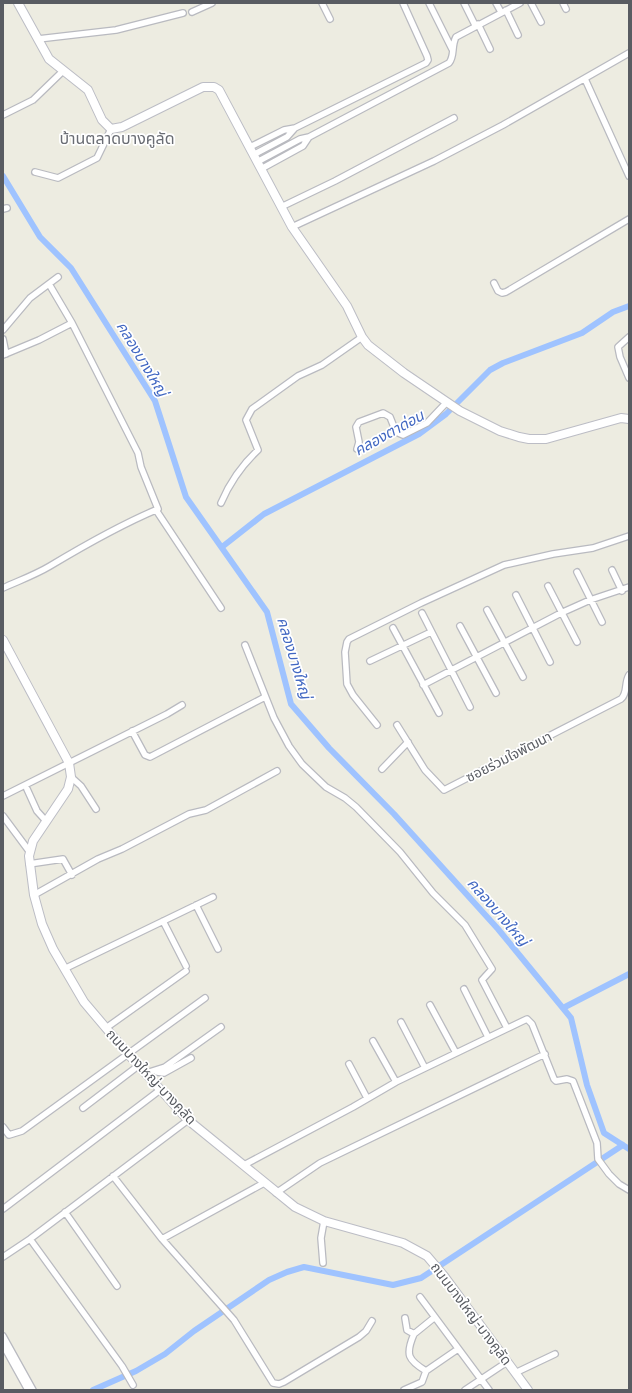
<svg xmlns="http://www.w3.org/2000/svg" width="632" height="1393" viewBox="0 0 632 1393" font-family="'Fira Sans Condensed','Noto Sans Thai',sans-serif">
<rect width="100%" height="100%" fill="#edece1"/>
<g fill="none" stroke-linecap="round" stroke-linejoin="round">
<path stroke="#9fc3ff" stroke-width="6" d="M3,176L40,237L71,268L155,401L186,497L267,612L291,704L329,748L394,814L498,929L571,1018L587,1085L604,1133L629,1149
M222,547L264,514L419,434L446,414L490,370L503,363L582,333L613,312L629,306
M563,1008L629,974
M93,1390L136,1371L165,1354L194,1331L269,1280L287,1272L304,1267L393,1285L421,1278L623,1145"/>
<g stroke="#b9bac0" stroke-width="8">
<path id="street" d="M322,3L330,19
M429,3L452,49
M464,3L475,25
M496,3L501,12
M531,3L541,22
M563,3L566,9
M506,10L518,35
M192,12L212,3
M478,24L490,49
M38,39L116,30L183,13
M585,79L629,176
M3,115L33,100L63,71
M295,128L426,63L428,60L427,56L403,3
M309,137L449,63C455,56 451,46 456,37L520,3
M250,147L284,130L295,128L287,137L253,155
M257,162L300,139L309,137L303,146L261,169
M35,172L58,178L97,158L111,129
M281,207L335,181L454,118
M3,209L7,208
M292,227L434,161L503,125L629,53
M494,283L498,291L502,293L506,292L629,219
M3,330L30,298L58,277
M629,337L618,347L620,357L629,378
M3,339L6,354
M3,355L39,340L72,323L49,284
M357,449L359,442L356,427L359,422L383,413L390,417L396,432L403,435L427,423L446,403
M221,503C230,482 241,466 258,450L246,420L252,409L298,376L322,365L362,337
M156,510L221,608
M612,570L622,591
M577,572L602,622
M548,586L577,642
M3,588C18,581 35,575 50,566C85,545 120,525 158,509L141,467L138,453L72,323
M516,595L550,662
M487,610L523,677
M422,613L470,707
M460,626L496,693
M393,628L439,713
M245,645L274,718L289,746L302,764L326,787L345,798L356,807L400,852L433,893L465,925L492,969L482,980L507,1028
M370,661L431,632
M423,685L561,613L590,600L629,587
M377,725L353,695L347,684L345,652L347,642L349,639L421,603L504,565L553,554L593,548L629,536
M397,725L425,770L444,790L621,699C628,693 624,683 629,675
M132,731L145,755L150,757L265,697
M382,769L408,742
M71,777L81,786L96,809
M27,789L37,811L46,821
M3,796L167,714L182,705
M3,816L29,851
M29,864L63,859L72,875
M34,895L98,859L122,849L189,814L206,810L277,771
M196,905L218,949
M163,921L186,966
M64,969L213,897
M464,989L488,1037
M430,1005L456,1053
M401,1022L425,1068
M106,1028L186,971
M373,1041L396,1082
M349,1064L367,1098
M157,1072L164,1073L191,1058
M146,1073L165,1067L221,1027
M83,1108L138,1066
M3,1127L9,1135L22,1131L205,998
M244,1165L353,1107L396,1082L527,1019L532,1024L554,1079L556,1081L567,1079L573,1081L597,1143L598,1159L609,1174L619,1184L629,1190
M113,1176L162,1239L234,1320L273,1383L279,1384L284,1382L359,1337L366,1331L372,1321
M276,1193L320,1163L545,1054
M3,1209L160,1090
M65,1212L117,1286
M30,1239L122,1366L133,1385
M162,1239L264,1183
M3,1257L30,1239L188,1120
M323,1263L321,1238L324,1221
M420,1297L489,1390
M405,1318L407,1330L414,1334L435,1317
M414,1334C405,1355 408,1360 426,1371
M3,1336L33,1390
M3,1345L28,1390
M515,1373L555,1354
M404,1390L422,1382L426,1371L458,1349
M465,1390L507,1362"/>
</g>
<g stroke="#bcbdc5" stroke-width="10">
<path id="secondary" d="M18,3L49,59L88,90L102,120L111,129L122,127L203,87H214L219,90L292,227L347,306L362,337L368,345L404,373L460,411L500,431L519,437L529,439H546L621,418L629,419
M3,640L69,763L71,777L68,789L33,841L29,856L34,895L42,924L53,949L84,1002L128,1054L188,1120L295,1207L324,1221L403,1243L427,1256L444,1276L528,1390"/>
</g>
<use href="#street" stroke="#fff" stroke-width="5.5"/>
<use href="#secondary" stroke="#fff" stroke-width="8"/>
</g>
<g text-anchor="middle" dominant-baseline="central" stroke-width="3.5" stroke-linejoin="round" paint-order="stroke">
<g font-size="14" fill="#595c62" stroke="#fff">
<text transform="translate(509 757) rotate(-27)">ซอยร่วมใจพัฒนา</text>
<text transform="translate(151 1077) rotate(47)">ถนนบางใหญ่-บางคูลัด</text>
<text transform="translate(471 1314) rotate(53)">ถนนบางใหญ่-บางคูลัด</text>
</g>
<g font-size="15" font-style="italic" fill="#4268c2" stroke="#fff">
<text transform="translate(142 359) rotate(59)">คลองบางใหญ่</text>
<text transform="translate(389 433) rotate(-29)">คลองตาด่อน</text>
<text transform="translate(294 658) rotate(73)">คลองบางใหญ่</text>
<text transform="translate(498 912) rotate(49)">คลองบางใหญ่</text>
</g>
<g font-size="16" fill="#6a6d74" stroke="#fff">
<text x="117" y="138">บ้านตลาดบางคูลัด</text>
</g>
</g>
<rect width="632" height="1393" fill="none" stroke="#595c62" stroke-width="8"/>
</svg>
